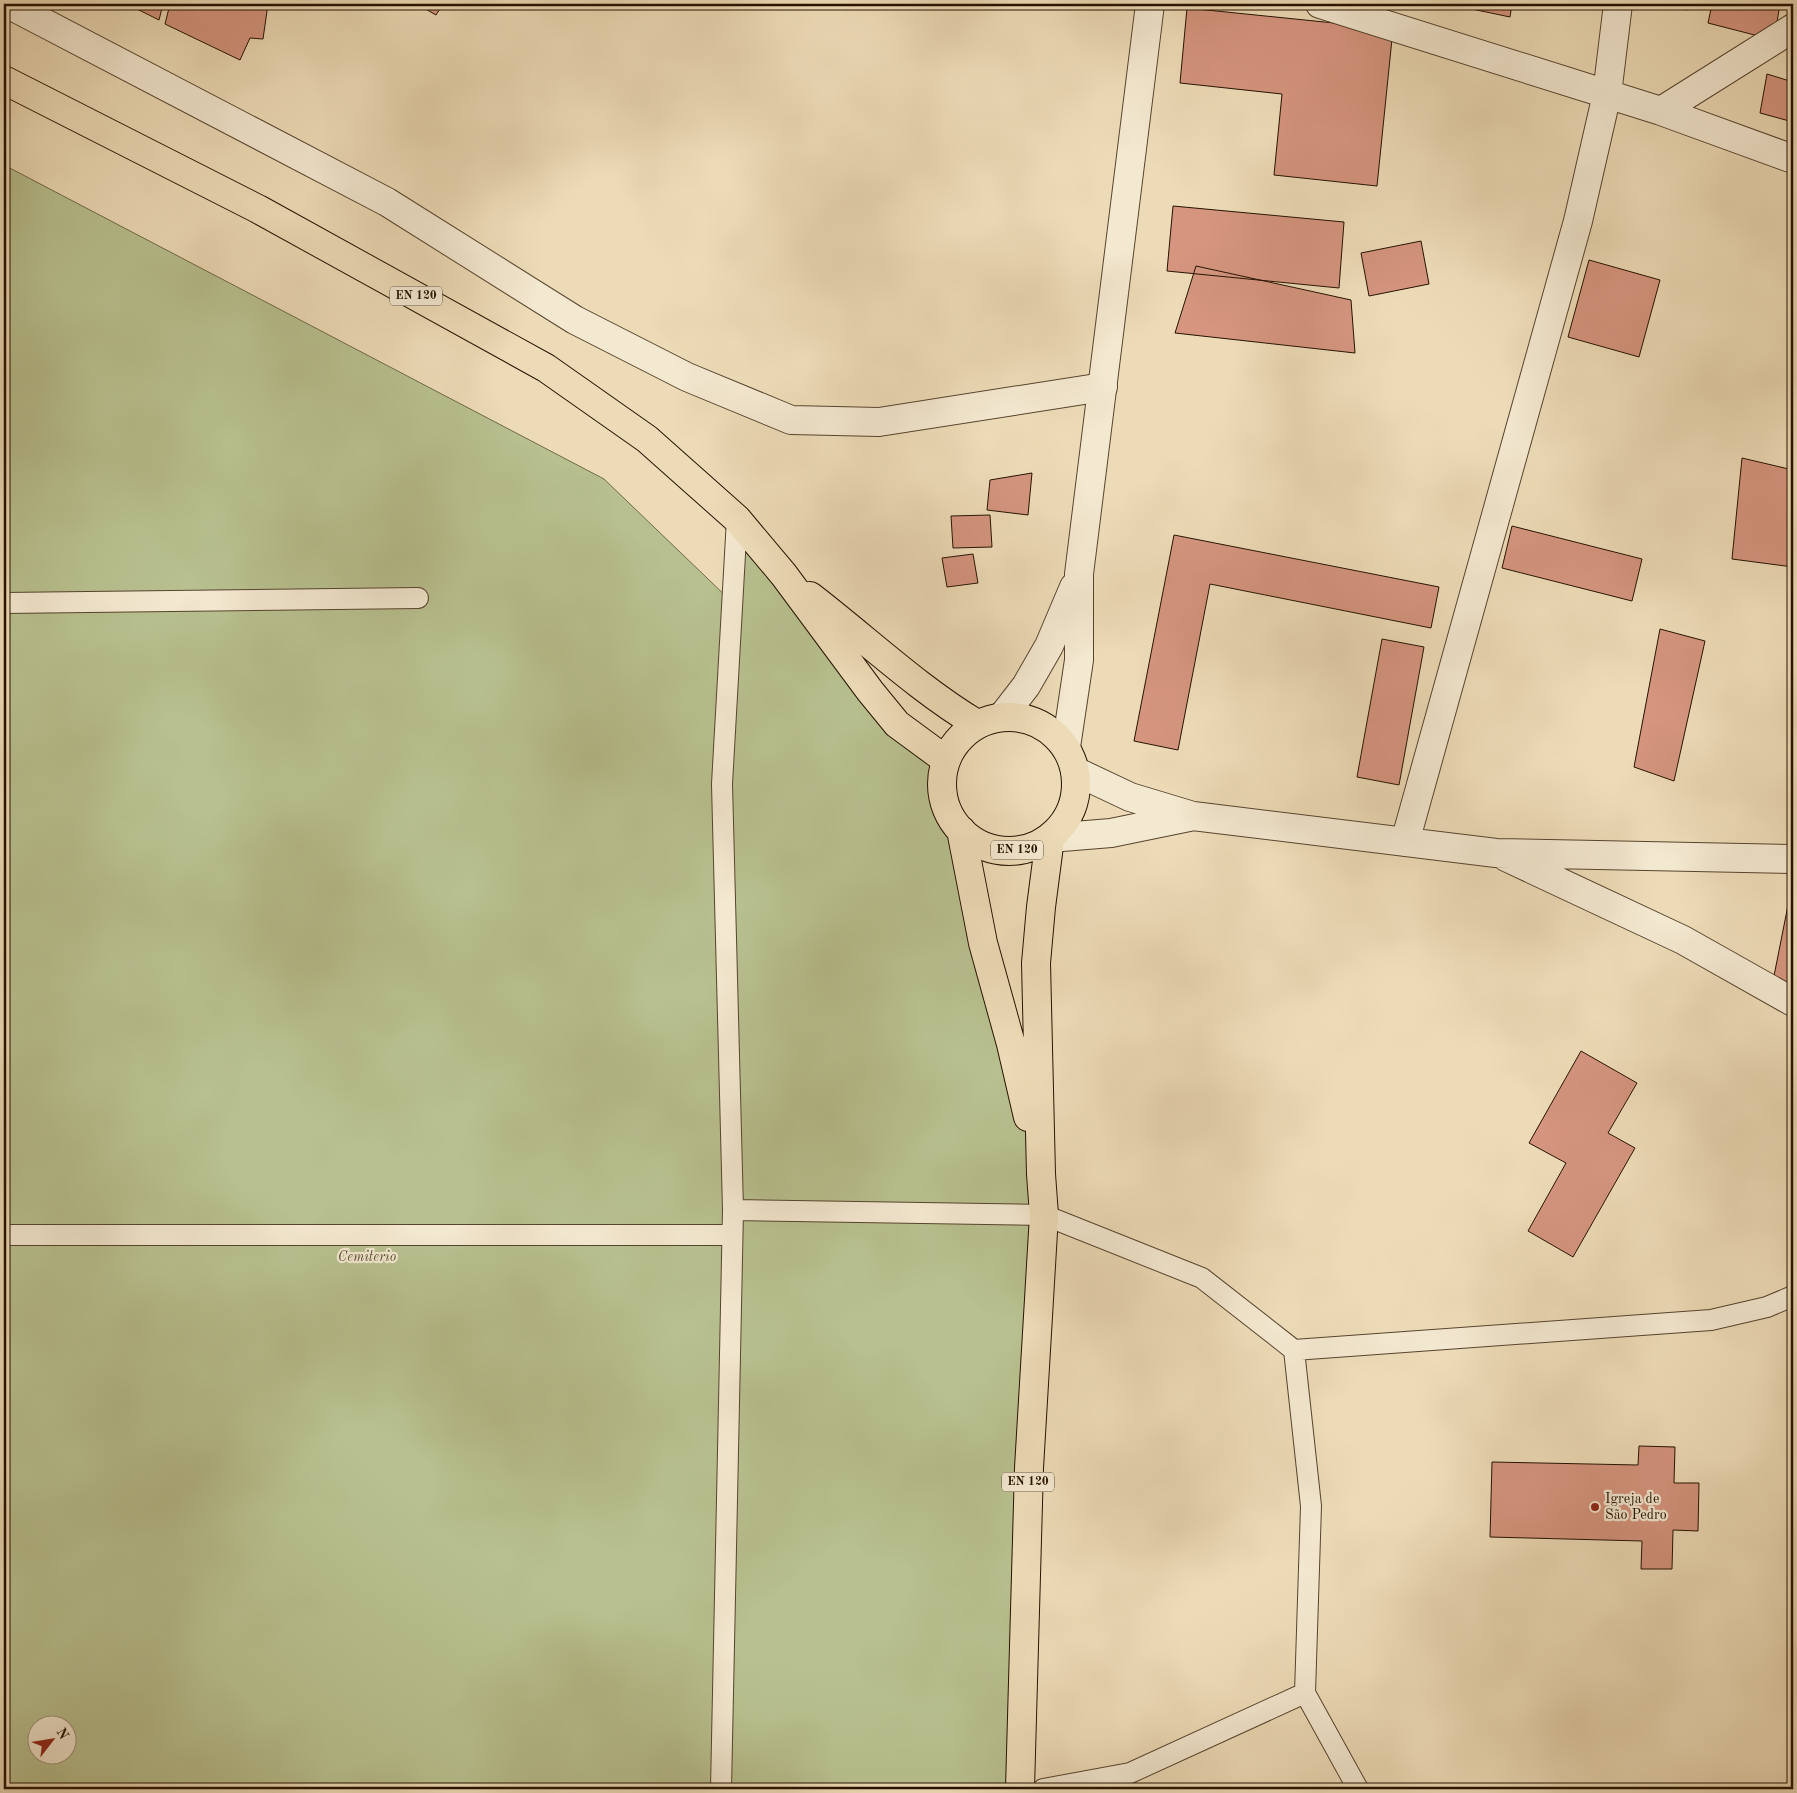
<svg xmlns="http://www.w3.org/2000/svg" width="1797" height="1793" viewBox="0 0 1797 1793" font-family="'Old Standard TT',serif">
<rect width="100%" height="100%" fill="#eddbb7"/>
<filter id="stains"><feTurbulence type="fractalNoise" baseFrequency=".004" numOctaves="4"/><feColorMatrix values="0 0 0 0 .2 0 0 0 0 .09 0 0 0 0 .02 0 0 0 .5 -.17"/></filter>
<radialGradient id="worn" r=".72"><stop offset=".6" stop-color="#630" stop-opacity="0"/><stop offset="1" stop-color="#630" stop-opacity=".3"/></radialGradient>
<path fill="#b8c08f" stroke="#6e6948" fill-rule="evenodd" d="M4,165L604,479L732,602L737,519L946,760L942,785L947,809L961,830L1041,1174L1020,1789H721V1787L605,1789H4ZM38,1726H68V1756H38Z"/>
<path fill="#d5957f" stroke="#251200" d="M127,4H163L159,20Z
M170,4H268L263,39L250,38L240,60L165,24Z
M417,4H443L436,15Z
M1448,4H1512L1510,17Z
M1659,4H1688L1687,10Z
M1712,4H1780L1774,40L1708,23Z
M1187,8L1393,29L1377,186L1274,175L1282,94L1180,83Z
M1767,74L1793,82V122L1760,113Z
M1173,206L1344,222L1339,288L1167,271Z
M1421,241L1429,284L1369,296L1361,253Z
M1589,260L1660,280L1639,357L1568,337Z
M1196,266L1351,300L1355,353L1175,333Z
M1742,458L1793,470V567L1732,559Z
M1032,473L1028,515L987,510L990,480Z
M990,515L992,547L953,548L951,516Z
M1512,526L1642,559L1632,601L1502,568Z
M1174,535L1439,587L1431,628L1210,584L1178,750L1134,741Z
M973,554L978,583L947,587L942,558Z
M1660,629L1705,641L1674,781L1634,767Z
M1382,639L1424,647L1399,785L1357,777Z
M1793,880V985L1773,981Z
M1581,1051L1637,1083L1608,1133L1635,1148L1573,1257L1528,1231L1566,1163L1529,1143Z
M1639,1446L1675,1447L1674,1483H1699L1698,1531L1673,1530L1672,1569H1641L1642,1541L1490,1537L1492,1462L1638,1465Z"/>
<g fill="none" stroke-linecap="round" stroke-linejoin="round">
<g stroke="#57442e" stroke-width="22">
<path id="service" d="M4,603L418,598
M733,1210L1044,1215L1202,1278L1294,1350L1711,1320L1767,1307L1793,1296
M4,1235H732
M1294,1350L1311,1506L1305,1693L1358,1789
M721,1789L733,1210L722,784L737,519
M1043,1789L1130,1773L1305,1693"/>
</g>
<g stroke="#57442e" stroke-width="30">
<path id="minor" d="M8,4L387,202L575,320L687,377L791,420L879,422L1103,387
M1320,4L1661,111L1793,159
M1661,111L1793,28
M1075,771L1130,797L1193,816L1496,853L1793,859
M1050,838L1111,833L1189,817
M1405,842L1578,221L1607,94L1618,4
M1506,857L1683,940L1793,1002"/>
</g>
<g stroke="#57442e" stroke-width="30">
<path id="tertiary" d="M1002,717L1026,686L1049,646L1074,587
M1066,747L1079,660V574L1150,4"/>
</g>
<g stroke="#251200" stroke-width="30">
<path id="primary" d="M4,80L258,209L546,368L647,439L737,519L784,575L870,691L897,724L946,760
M810,596C866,639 917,688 977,724
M942 784a67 67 0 1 1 134 0a67 67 0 1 1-134 0Z
M961,830L983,943L1011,1044L1028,1117
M1020,1789L1029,1468L1044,1215L1041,1174L1036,963L1041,907L1050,838"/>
</g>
<use href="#service" stroke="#f3e8d0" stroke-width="20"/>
<use href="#minor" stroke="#f3e8d0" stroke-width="28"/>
<use href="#tertiary" stroke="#f3e8d0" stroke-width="28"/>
<use href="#primary" stroke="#eddbb7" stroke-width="28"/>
</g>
<circle fill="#8f2418" stroke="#f3e8d0" stroke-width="2" cx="1595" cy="1507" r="5"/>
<g text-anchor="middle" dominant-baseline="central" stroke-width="4.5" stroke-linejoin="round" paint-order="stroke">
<g fill="#f3e8d0" stroke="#63523e" stroke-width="1">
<rect x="390" y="286.5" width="52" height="19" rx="4"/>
<rect x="991" y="840.5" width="52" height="19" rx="4"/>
<rect x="1002" y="1472.5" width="52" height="19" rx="4"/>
</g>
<g font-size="12" font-weight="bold" fill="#251200">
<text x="416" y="296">EN 120</text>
<text x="1017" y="850">EN 120</text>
<text x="1028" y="1482">EN 120</text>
</g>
<g font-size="14" font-style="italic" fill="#584f32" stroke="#f3e8d0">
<text x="367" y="1257">Cemiterio</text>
</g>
<g font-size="14" fill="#251200" stroke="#f3e8d0" text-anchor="start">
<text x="1605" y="1499">Igreja de<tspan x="1605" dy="16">São Pedro</tspan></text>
</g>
</g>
<rect width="1797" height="1793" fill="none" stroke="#eddbb7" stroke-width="20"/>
<rect x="5" y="5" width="1787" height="1783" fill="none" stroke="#251200" stroke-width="2.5"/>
<rect x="10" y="10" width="1777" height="1773" fill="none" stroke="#251200"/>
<g transform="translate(52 1740) rotate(59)"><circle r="24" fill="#f3e8d0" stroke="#a1927d"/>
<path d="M0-4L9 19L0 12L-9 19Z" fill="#8f2418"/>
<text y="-8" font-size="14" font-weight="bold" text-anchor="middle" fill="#251200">N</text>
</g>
<rect width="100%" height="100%" filter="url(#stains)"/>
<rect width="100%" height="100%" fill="url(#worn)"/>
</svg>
